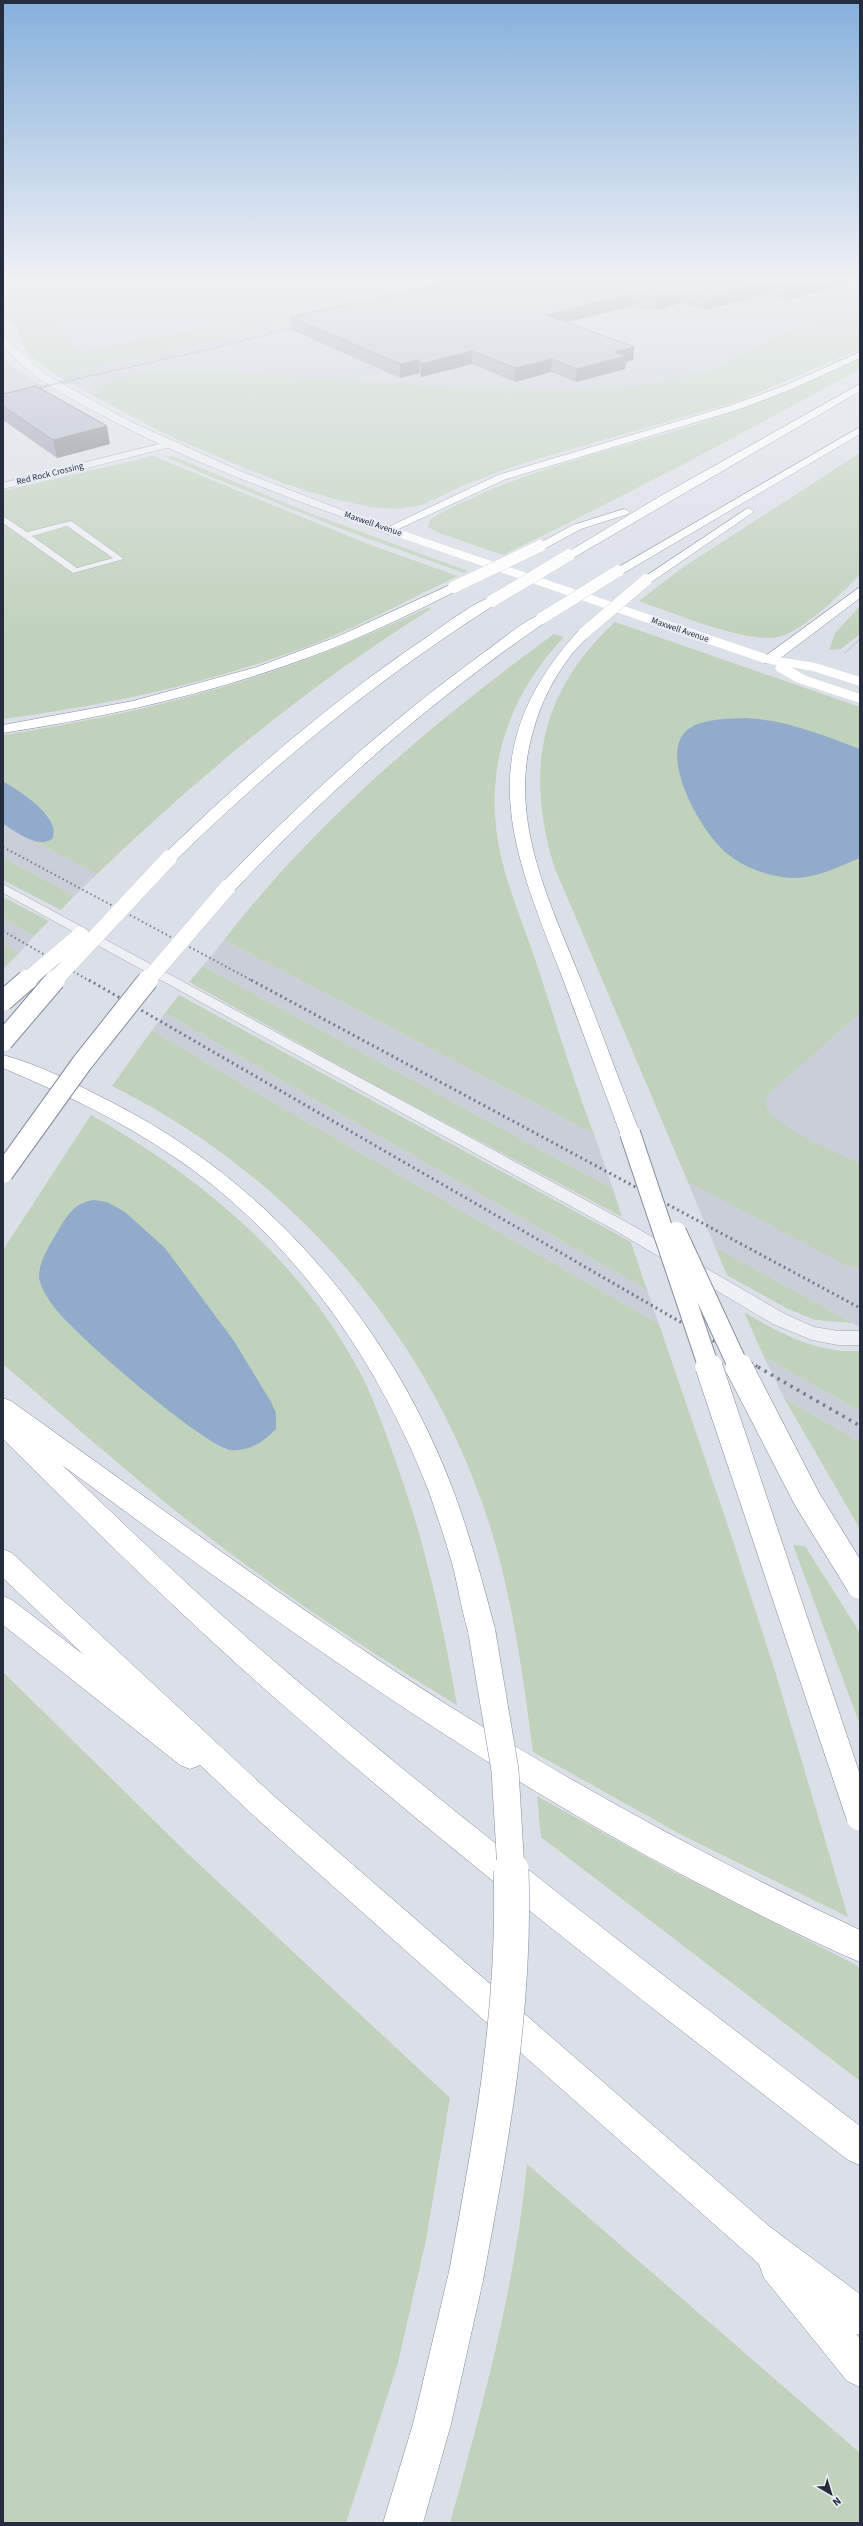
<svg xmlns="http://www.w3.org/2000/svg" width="863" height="2526" viewBox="0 0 863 2526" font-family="'Source Sans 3',sans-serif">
<rect width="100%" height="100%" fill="#dbdfe7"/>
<path fill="#c9ced9" d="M3,280H860V329L371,507L309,492L230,462L154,428L70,383L3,398V359L40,385L64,380L30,356L15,325L3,316Z
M3,824L97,874L74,896L3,857Z
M3,918L34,936L19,953L3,943Z
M224,940L594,1134L613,1189L203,966Z
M860,949V1327L715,1247L659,1113Z
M165,1013L647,1290L659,1324L269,1100L152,1030Z
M764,1357L860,1411V1442L784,1398Z"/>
<path fill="#c0d2bc" d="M3,280C16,281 49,314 58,324C66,335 68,350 83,352L288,311H307L334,314L56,375L28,354L15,325L3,316Z
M71,280H144L146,285C134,296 94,296 80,289C76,287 74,283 71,280Z
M860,299V349L739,401L523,463L464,485L422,505L395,509L371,507L338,500L283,483L176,439L90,394C123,369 172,371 212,372L488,389L565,391L619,388L668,381L707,371Z
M267,332L64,380L61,378Z
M860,359V369C742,434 624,496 503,555L439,533L428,527L430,520C445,509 464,502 481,494C542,467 607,451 671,432C736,412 798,388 860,359Z
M860,453V574C844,592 804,629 782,636C749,646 672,612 639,601L682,568Z
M153,456L368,544L458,576C411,598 364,624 311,645C211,683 108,705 3,719V491Z
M165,456L175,457L307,512L468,571L464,573L344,530L204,474Z
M860,606V634L841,649L829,650L835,633Z
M427,608L431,609C310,684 199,776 97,874L34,841L50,840C51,837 54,832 53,828C52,810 17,790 3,781V735C155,712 288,675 427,608Z
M615,622L860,707V1013L777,1086L768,1095L765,1104C774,1128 837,1152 860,1164V1269L846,1265L688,1182L554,866C525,770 540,691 615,622Z
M554,634L564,637C506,698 482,774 501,857C510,895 526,931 538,968C556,1023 573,1080 594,1134L224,940C316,821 433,722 554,634Z
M3,857L74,896L61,910L3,880Z
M3,897L7,899L49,921L34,936L3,918Z
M3,943L19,953L3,969Z
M203,966L613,1189L622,1217L371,1083L189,982Z
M179,995L631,1242L647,1290L165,1013Z
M152,1030L269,1100L659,1324L729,1529L775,1671L848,1917L682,1835L533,1752C523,1675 512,1594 488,1520C427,1331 289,1174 112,1086Z
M91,1115C198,1175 298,1258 357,1367C372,1394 382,1423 392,1451C423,1534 442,1618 457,1705C355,1643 254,1575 162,1500C108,1455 56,1410 3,1364V1250Z
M715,1247L853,1323L815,1320L786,1308L727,1275Z
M744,1312C781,1334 816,1353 860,1351V1411L764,1357Z
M784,1398L860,1442V1529Z
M793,1545L805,1546L860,1633V1725Z
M3,1672L187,1853L450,2098L426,2240L398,2363L346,2523H3Z
M537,1796L672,1871L858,1966L860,1977V2081L541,1837Z
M527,2164L860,2453V2523H450C482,2408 516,2284 527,2164Z"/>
<path fill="#93abcb" d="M746,718C786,720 823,735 860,749V858C835,868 810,882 782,877C763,874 744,867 729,855C704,837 659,760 685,732C699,718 728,719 746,718Z
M3,781C18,790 63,817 52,839C37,849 17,832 3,824Z
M94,1200L107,1202L125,1212L165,1248L234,1341L271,1402L276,1413V1429C265,1441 249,1452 231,1450C207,1447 106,1360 85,1339C69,1324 47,1304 40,1282C35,1266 51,1243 59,1229C67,1215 76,1202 94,1200Z"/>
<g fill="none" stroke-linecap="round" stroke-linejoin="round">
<g stroke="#a0a6b1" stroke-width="1">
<path id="service" d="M3,516L27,532L71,521L124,559L73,573L3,523ZM67,526L113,558L77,568L32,536Z
M3,884L628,1223L785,1314L814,1327L838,1331H860V1345H838L812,1340L773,1324L616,1231L3,893Z"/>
</g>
<g stroke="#a0a6b1" stroke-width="1">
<path id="minor" d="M167,442L172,445L171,447L3,489V483Z"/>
</g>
<g stroke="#a0a6b1" stroke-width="1">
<path id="tertiary" d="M3,336L45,374L129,421L240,471L394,530L388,534L384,532C286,497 188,462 96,412C62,393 27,376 3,345Z"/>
</g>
<g stroke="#828c9f" stroke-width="1">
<path id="motorway" d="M860,352V358L792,389L740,409L506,479L392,532L388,534L382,530L498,475L732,405L786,385Z
M860,384V391L573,558L569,559L563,555L657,498Z
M860,427V434L622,574H614L612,571Z
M748,508L754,511L752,513L650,583H642L640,580Z
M624,509L630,512L628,514L581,529L544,549L540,550L534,546L573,525Z
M454,583L458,584L460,587L458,590C409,615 359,639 307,658C209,694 106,717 3,733V725L133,701L257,667L339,636Z
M860,587V598L774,663H764L762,660L764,657Z
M492,597L496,598L498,601L496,604C379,678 274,764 175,861H163L161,858L163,855C246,775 332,701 427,637C443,626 475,601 492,597Z
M542,614L548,618L547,621C432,700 329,790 233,892H221L219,888L221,884C302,800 387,723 482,654C496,644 527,618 542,614Z
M584,629L591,633C584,642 575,649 569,658C553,679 541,703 534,728C507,815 547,896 579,975C600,1027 619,1081 640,1133L637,1138L630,1140L623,1138L620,1133C600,1080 581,1027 561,974C509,842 471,749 579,630Z
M3,1055C41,1065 78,1085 113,1103C272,1184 393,1328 455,1495C471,1540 484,1586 496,1633L492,1642L482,1646L472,1642C462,1617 459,1589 452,1563C445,1539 437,1515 429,1492C378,1360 292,1236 173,1156C120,1120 62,1093 3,1068Z
M3,1398L11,1401C156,1504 299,1611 449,1706C582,1789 718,1863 860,1930V1962C803,1938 748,1909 694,1881C469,1763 266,1615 62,1465C127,1527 192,1590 260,1649C454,1816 657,1971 860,2126V2165L848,2160C642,2000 435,1841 240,1667C159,1594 81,1516 3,1439Z
M3,1549L12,1553L275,1797L770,2227L860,2294V2335L856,2334L860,2338V2387L847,2381L764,2278L759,2264L255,1817L200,1765L190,1769L180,1765L3,1625V1596L12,1600L84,1655L3,1578Z
M466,2258L479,2263L484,2276L451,2424L423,2523H383L413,2424L448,2276L453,2263Z"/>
</g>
<path stroke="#b9bdc5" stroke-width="1.5" stroke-dasharray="1.5 1.5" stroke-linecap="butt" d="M845,653L860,639"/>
<use href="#service" fill="#eef0f5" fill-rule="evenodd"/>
<use href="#minor" fill="#eef0f5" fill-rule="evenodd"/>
<use href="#tertiary" fill="#eef0f5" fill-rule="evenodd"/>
<path fill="#fff" fill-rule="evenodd" d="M388,526L771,656L815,663L860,677V686L813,671L791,667L806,676L860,694V703L796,682L777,671L775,668L777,665L764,663L384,532V528Z"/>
<use href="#motorway" fill="#fff" fill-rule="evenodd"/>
<path stroke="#747d92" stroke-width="1.5" stroke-dasharray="1 1.5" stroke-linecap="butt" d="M28,390L214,348L303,325"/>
<path stroke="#747d92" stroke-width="2" stroke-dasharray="1.5 3" stroke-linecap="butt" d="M3,847L253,981
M3,931L90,981"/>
<path stroke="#747d92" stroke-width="3" stroke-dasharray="2 3.5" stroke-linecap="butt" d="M89,980L760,1368
M251,980L860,1308"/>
<path stroke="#747d92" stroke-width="3.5" stroke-dasharray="2.5 5" stroke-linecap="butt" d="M758,1367L860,1426"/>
<g stroke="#828c9f" stroke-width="12" stroke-linecap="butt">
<path id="motorway-bridge-far4" d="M454,587L540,546
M492,601L569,555
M542,618L618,571
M584,633L646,580"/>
</g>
<g stroke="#828c9f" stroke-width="16" stroke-linecap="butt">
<path id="motorway-bridge-far3" d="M26,981L80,935
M54,981L169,858
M147,981L227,888"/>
</g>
<g stroke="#828c9f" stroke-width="22" stroke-linecap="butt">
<path id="motorway-bridge-far2" d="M3,1001L27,980
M3,1041L55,980
M630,1133L709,1368
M3,1173L82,1063L148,980
M676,1232L739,1368"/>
</g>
<g stroke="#828c9f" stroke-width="28" stroke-linecap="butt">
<path id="motorway-bridge-far1" d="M709,1367L860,1817
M739,1367L807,1499L860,1585
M482,1633L505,1770L511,1871"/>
</g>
<g stroke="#828c9f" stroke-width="36" stroke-linecap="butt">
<path id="motorway-bridge" d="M466,2276C491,2143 516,2006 511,1870"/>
</g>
<use href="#motorway-bridge-far4" stroke="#fff" stroke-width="12"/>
<use href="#motorway-bridge-far3" stroke="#fff" stroke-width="16"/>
<use href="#motorway-bridge-far2" stroke="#fff" stroke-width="20"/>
<use href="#motorway-bridge-far1" stroke="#fff" stroke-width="27"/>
<use href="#motorway-bridge" stroke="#fff" stroke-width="35"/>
</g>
<path fill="#999ea9" d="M458,280H848L847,284L786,300L768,294L704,310L682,303L656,310H645L633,306L567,322L634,347L633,360L626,362L625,369L576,382L551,372L515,382L472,364L421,377L419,373L400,378L292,330L291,317Z
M3,394L110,444L57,458L3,420Z"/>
<path fill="#7d8189" d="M816,280H848L847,284L786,300L788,288Z
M770,282L768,294L704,310L706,298Z
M684,291L682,303L656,310L657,297Z
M634,293L633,306L547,327V315Z
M634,347L633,360L626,362L625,369L576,382L577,369L615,352Z
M472,351V364L421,377V364Z
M552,359L551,372L515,382V368Z
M419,360V373L400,378V364Z
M107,426L110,444L57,458L53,440Z"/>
<path fill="#b2b8c4" stroke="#7d8189" d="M458,280H816L788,288L770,282L706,298L684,291L657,297H646L634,293L547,315L634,347L615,352L626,356L577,369L552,359L515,368L472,351L421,364L419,360L400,364L291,317Z
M36,386L107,426L53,440L3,406V394Z"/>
<linearGradient id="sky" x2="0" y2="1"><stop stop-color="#86b0dc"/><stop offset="0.44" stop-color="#eff1f4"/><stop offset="1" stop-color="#eff1f4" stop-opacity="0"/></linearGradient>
<rect width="863" height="634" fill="url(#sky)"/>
<g text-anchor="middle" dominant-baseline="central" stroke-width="4" stroke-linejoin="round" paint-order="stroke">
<g font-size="9" fill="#242c3e" stroke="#ebeef5">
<text transform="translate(50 474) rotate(-14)">Red Rock Crossing</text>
<text transform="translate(373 524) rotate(19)">Maxwell Avenue</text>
<text transform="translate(680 630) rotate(19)">Maxwell Avenue</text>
</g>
</g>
<rect width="863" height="2526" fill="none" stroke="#242c3e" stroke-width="8"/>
<g transform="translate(831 2494) rotate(142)" stroke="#ebeef5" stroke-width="3" paint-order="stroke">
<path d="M0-3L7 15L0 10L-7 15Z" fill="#242c3e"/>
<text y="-6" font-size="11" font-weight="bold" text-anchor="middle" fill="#242c3e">N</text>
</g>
</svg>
